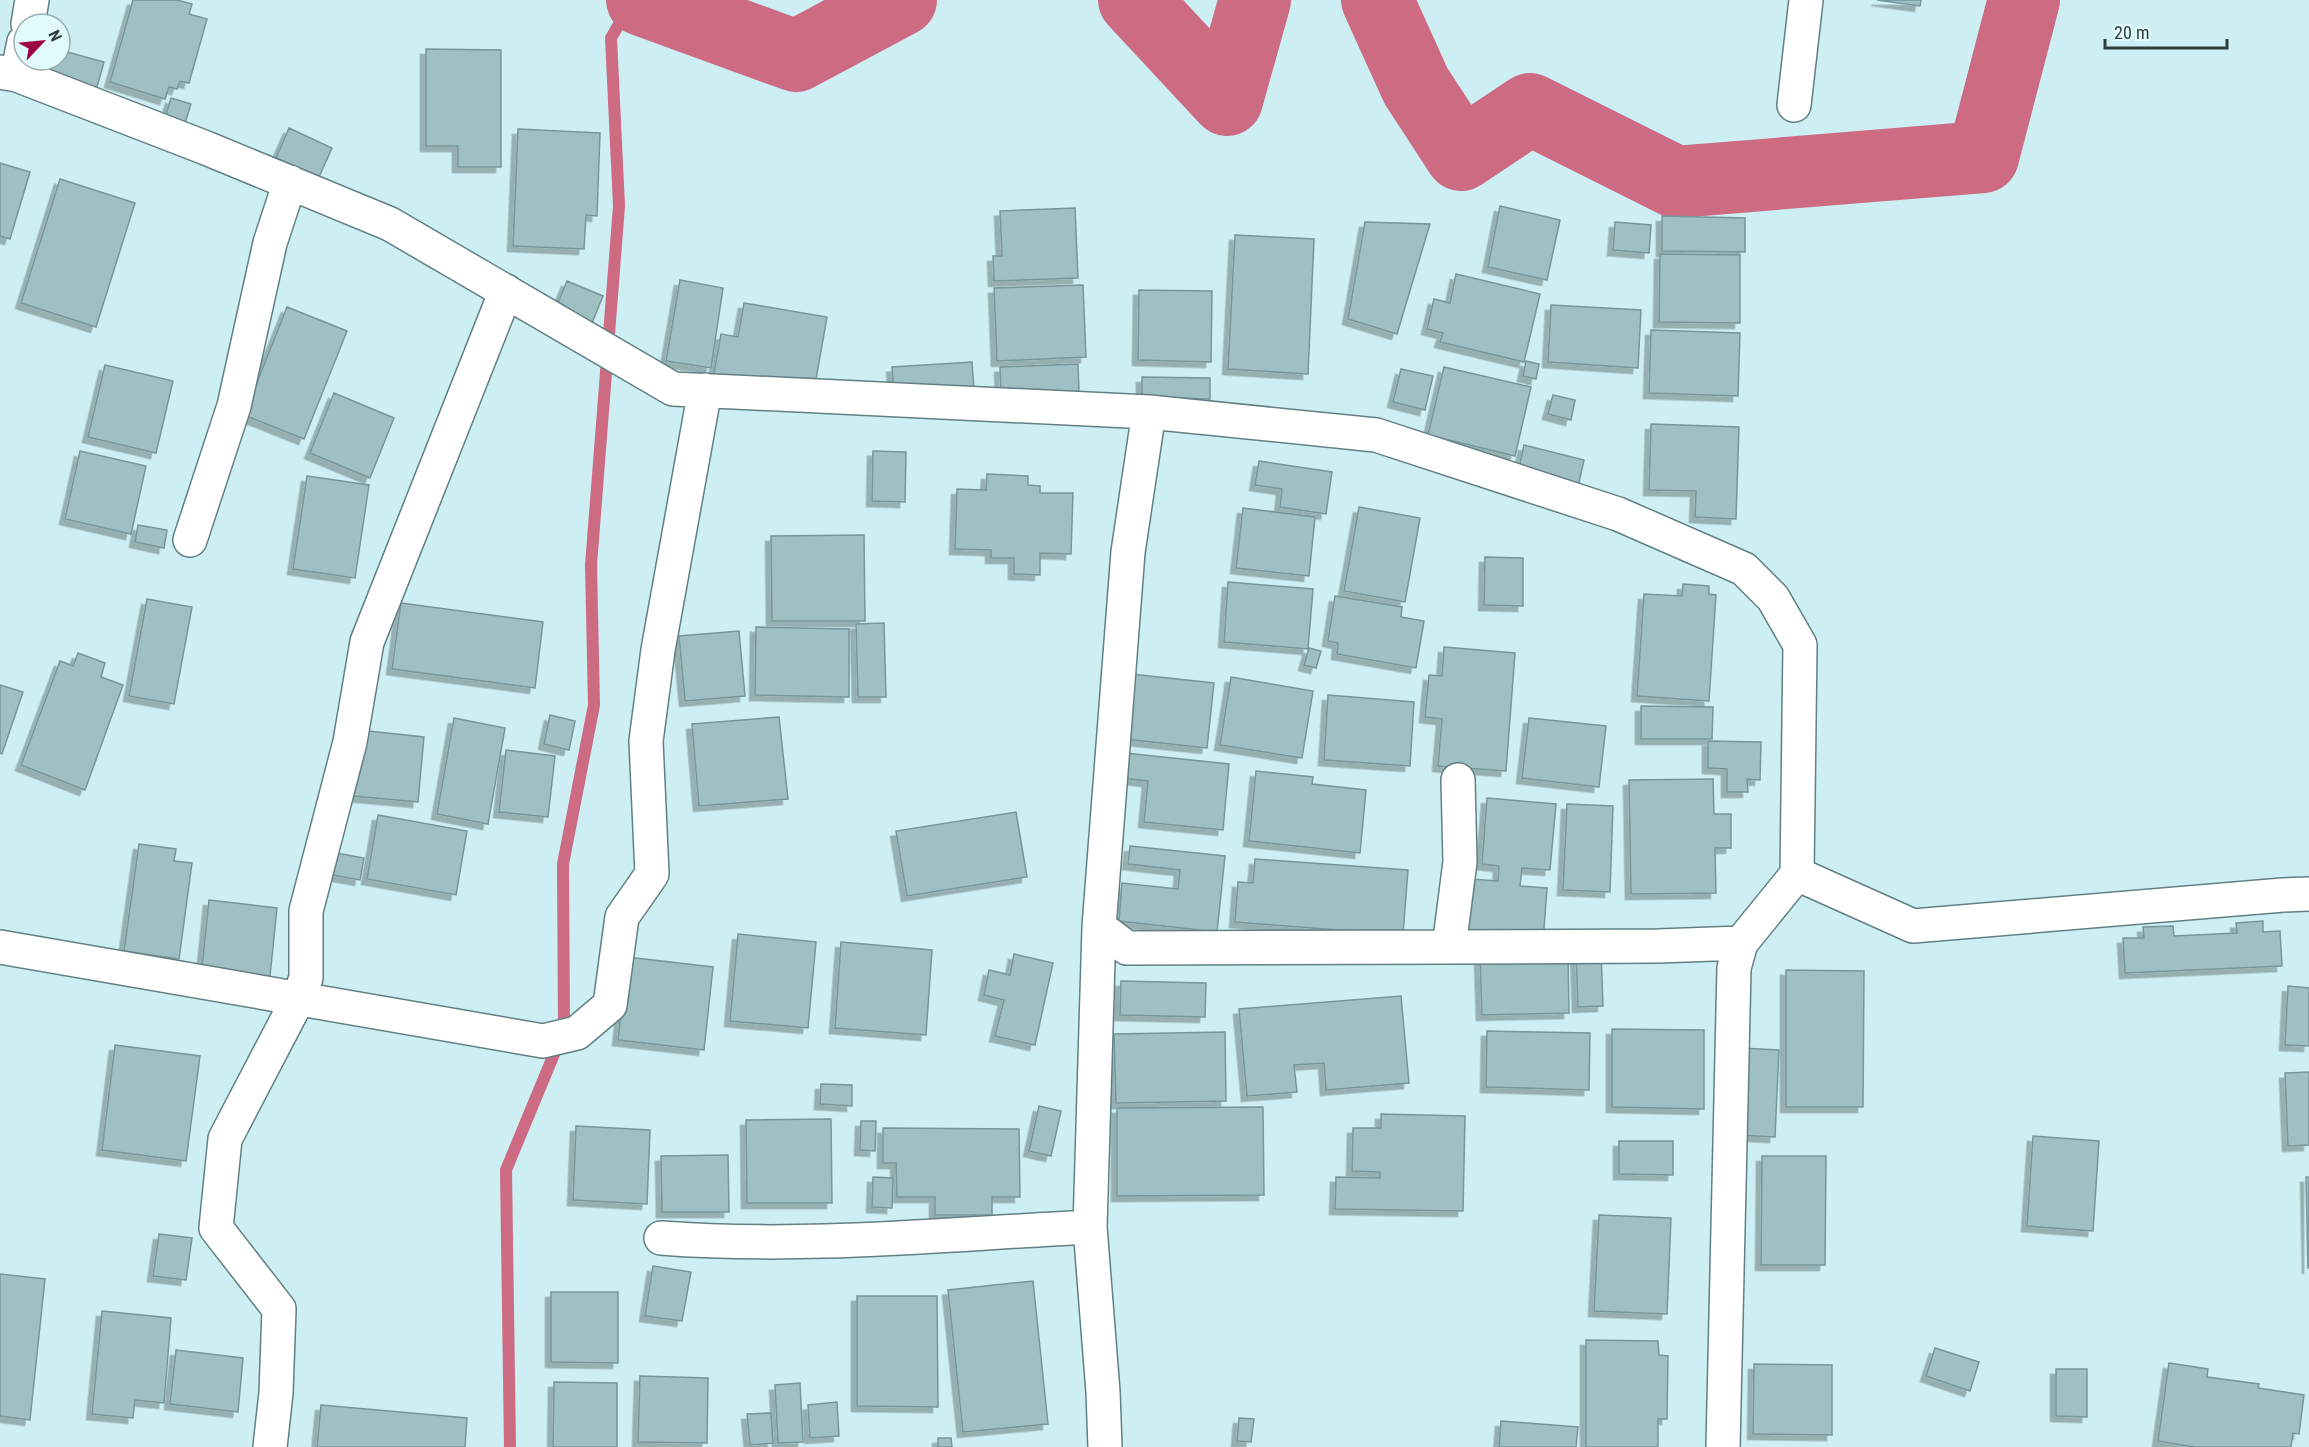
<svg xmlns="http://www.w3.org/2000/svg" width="2309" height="1447" viewBox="0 0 2309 1447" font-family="'Roboto Condensed',sans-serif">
<defs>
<filter id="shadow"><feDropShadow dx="-5.5" dy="5.5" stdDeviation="0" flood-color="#0004"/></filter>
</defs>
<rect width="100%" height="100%" fill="#cdeef2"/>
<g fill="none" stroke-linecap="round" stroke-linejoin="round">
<path stroke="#cd6b83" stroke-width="12" d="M510,1447L506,1170L564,1030L563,864L594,705L591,565L619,206L611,38L633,0"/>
<path stroke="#cd6b83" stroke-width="72" d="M642,0L796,56L901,0
M1134,0L1227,100L1255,0
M1377,0L1416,86L1461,155L1530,109L1676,182L1983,157L2024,0"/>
</g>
<path fill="#a0bfc3" stroke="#77969a" stroke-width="1.5" filter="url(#shadow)" d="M133,0H177L192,4L189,14L207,19L189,83L180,81L177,89L169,87L165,99L110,82Z
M1877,0H1921L1920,6Z
M426,49L501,50V167H458V146H426Z
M60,50L104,62L95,94L24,60H60Z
M171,98L191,104L185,123L165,118Z
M289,128L332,148L319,177L276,158Z
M518,129L600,133L597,216L586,215L584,249L513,246Z
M0,163L30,172L10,239L0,236Z
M60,179L135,203L96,327L21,303Z
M1500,206L1560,220L1547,280L1488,267Z
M1075,208L1078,278L994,281L993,256H1002L1000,211Z
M1662,216L1745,218V252L1662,251Z
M1365,222L1430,224L1397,334L1348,319Z
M1615,222L1651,225L1649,253L1613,250Z
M1235,235L1314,239L1308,374L1228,369Z
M1660,254L1740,255V323L1659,322Z
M1456,274L1540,294L1524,362L1440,342L1443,333L1427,329L1434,299L1450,303Z
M680,280L723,288L711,368L666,361Z
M567,281L603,296L592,323L556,308Z
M1083,285L1086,357L997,361L994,288Z
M1139,290L1212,291L1211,362L1138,360Z
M744,303L827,317L812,402L712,384L721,334L738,337Z
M1551,305L1641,310L1638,368L1548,362Z
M287,307L347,331L304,439L244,415Z
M1651,330L1740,333L1738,396L1649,393Z
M1526,361L1539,364L1536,379L1523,376Z
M972,362L974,390L894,396L892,367Z
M1078,364L1079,392L1001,395L1000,367Z
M105,365L173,381L156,453L88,437Z
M1444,367L1531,387L1515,456L1428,435Z
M1401,369L1433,376L1425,410L1393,402Z
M1142,377L1210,378V399L1142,397Z
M334,393L394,418L370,478L310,453Z
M1553,395L1575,400L1571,420L1548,414Z
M1651,424L1739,427L1736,519L1695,517L1696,491L1649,490Z
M1524,445L1584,460L1578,487L1518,472Z
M80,451L146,466L131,534L65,519Z
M873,451L906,452L905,502L872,501Z
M1259,461L1332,472L1326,514L1280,507L1282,489L1255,485Z
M987,474L1028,476V485L1040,486V493H1073L1071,554L1040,553V575L1014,574V558H991V550L955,549L957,489L986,490Z
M307,476L369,485L355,578L293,569Z
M1359,507L1420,518L1405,602L1344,591Z
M1243,508L1315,517L1309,576L1236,568Z
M138,525L167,530L164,548L135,542Z
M864,535L865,621H772L771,536Z
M1485,557L1523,558V606L1484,605Z
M1228,582L1313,589L1308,649L1224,642Z
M1683,584L1709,586V594L1716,595L1709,701L1637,696L1644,594L1682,596Z
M1335,596L1402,607L1401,617L1424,621L1416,668L1337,654L1338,643L1328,641Z
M147,599L192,607L174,704L129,696Z
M401,603L543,622L535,688L392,669Z
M884,623L886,697H858L856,624Z
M756,627L849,629V697L755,695Z
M739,631L745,696L685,701L679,636Z
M1444,647L1515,653L1506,771L1438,766L1442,719L1425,717L1429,675L1442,676Z
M1309,648L1321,651L1316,668L1304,665Z
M78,653L105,663L101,677L123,685L85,790L21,765L60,661L73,666Z
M1131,674L1214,683L1207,748L1124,739Z
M1231,677L1313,691L1302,758L1220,745Z
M0,685L23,692L2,754L0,753Z
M1328,695L1414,702L1410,766L1324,760Z
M1641,706L1713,707L1712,739H1641Z
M550,715L575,721L569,750L544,744Z
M779,717L788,799L699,806L692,724Z
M454,718L505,728L488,824L437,814Z
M1529,718L1606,726L1599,787L1522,778Z
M359,730L424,737L418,802L353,796Z
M1708,741L1761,742L1760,780L1747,779L1748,792H1727V769L1708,768Z
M506,750L555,756L548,817L499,812Z
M1125,753L1229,764L1223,830L1144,822L1148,781L1122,778Z
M1256,771L1313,777L1312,784L1366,790L1360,853L1249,841Z
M1713,779L1714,814H1731V848H1715L1716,893L1631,894L1629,780Z
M1487,798L1556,804L1550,870L1522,868L1520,886L1547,888L1543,942L1467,935L1471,879L1498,881L1499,866L1482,864Z
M1567,804L1613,806L1610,892L1563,890Z
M1016,812L1027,877L907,896L896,831Z
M378,815L467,831L456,895L367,879Z
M139,844L176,849L174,861L192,863L179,959L124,951Z
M1130,846L1225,856L1217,932L1119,921L1122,883L1178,889L1180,870L1128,864Z
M331,852L364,858L360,880L327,874Z
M1255,859L1408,870L1403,935L1235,922L1238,882L1253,883Z
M209,900L277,908L270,976L202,967Z
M2263,921V932L2280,931L2282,966L2125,973L2123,938H2144L2143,927L2173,926L2174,936L2237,933L2236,923Z
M738,934L816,942L808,1028L730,1021Z
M841,942L932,950L926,1035L835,1028Z
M1601,951L1603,1006L1578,1007L1576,952Z
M1014,954L1053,963L1035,1045L995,1036L1004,1000L984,995L989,970L1010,975Z
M1568,955L1569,1013L1482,1015L1480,957Z
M627,957L713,967L704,1050L618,1040Z
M1786,970L1864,971L1863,1107H1786Z
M1121,981L1206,983L1205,1017L1120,1015Z
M2288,986L2309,988V1046L2285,1045Z
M1401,996L1409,1083L1326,1090L1324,1063L1294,1065L1297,1092L1247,1096L1239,1009Z
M1612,1029L1704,1030V1109L1612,1107Z
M1487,1031L1590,1033L1589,1090L1486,1087Z
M1225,1032L1226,1101L1116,1103L1114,1034Z
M115,1045L200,1056L186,1161L102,1150Z
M1741,1048L1779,1050L1775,1137L1736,1135Z
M2309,1072V1145L2288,1146L2285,1073Z
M821,1084L852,1085V1106L820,1104Z
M1039,1106L1061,1111L1051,1156L1029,1151Z
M1263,1107L1264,1195L1117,1196V1108Z
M1381,1114L1465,1116L1463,1211L1335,1209L1336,1177L1380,1178V1172L1352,1171L1353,1128H1381Z
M831,1119L832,1203H747L746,1120Z
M861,1121H876L875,1151L860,1150Z
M576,1126L650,1130L647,1204L573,1200Z
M883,1128L1019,1129L1020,1197H992V1215H935V1197H897L896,1163H883Z
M2033,1136L2099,1141L2093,1231L2027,1226Z
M1619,1141H1673V1175L1619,1174Z
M728,1155L729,1212H662L661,1156Z
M1762,1156H1826L1825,1265H1761Z
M873,1177L893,1178L892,1208L872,1207Z
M2306,1177H2309V1268H2308Z
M1599,1215L1671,1218L1667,1314L1594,1311Z
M159,1234L192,1238L186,1280L153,1276Z
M653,1266L691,1272L682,1321L645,1316Z
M0,1274L45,1279L30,1420L0,1416Z
M1033,1281L1048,1424L963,1432L948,1290Z
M551,1292H618V1363L551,1362Z
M857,1296H937L938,1407L857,1406Z
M102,1311L171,1318L164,1403L135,1400L133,1418L92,1414Z
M1586,1340L1658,1341L1659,1355L1668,1356L1667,1419H1658V1447H1586Z
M1935,1348L1979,1362L1970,1391L1926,1376Z
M176,1350L243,1358L238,1412L170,1404Z
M2169,1363L2208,1369L2207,1377L2259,1384L2258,1388L2304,1395L2299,1434L2293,1433L2291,1447H2194L2158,1441Z
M1754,1364L1832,1365V1435L1753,1434Z
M2056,1369H2087V1417L2056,1416Z
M640,1376L708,1378L707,1443L638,1442Z
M554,1382L617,1383V1447H553Z
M800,1383L803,1442L778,1443L775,1385Z
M837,1402L839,1436L810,1438L808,1405Z
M321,1405L467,1418L465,1447H317Z
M771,1413L773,1443L750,1445L747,1414Z
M1239,1418L1254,1419L1251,1442L1237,1441Z
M1501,1421L1578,1427L1576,1447H1499Z
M938,1438H951L952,1447H938Z"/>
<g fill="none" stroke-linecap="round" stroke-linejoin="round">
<g stroke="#628084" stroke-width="36">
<path id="minor" d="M28,24L32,0
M0,72L17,75L206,148L390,224L673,389L1149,412L1376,435L1618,514L1744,569L1773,598L1800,645L1797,874L1741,943L1734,968L1723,1447
M17,75L24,42
M1794,105L1806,0
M190,540L234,406L270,243L290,182
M1797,874L1913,926L2283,895L2309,894
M1099,927L1127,948L1449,947L1460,862L1458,780
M0,947L543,1041L577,1033L610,1005L622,917L652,874L646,741L658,650L705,390
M1449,947L1658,946L1741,943
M661,1238C803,1249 948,1234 1090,1227
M270,1447L276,1393L279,1309L216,1228L225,1139L298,999L306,978V911L350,742L367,642L506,291
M1105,1447L1103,1392L1090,1227L1099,927L1128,552L1149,412"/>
</g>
<use href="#minor" stroke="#fff" stroke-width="33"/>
</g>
<g transform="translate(42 42) rotate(64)"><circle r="28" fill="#e0fafd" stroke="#9aaeb1" stroke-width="1.5"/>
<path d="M0-4.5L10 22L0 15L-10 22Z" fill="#9f0347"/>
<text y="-9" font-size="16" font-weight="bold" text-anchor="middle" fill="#303d3f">N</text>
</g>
<path d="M2105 39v9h122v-9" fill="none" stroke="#303d3f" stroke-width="3"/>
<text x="2114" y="39" font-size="18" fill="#303d3f" stroke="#e0fafd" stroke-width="4.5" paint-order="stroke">20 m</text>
</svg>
